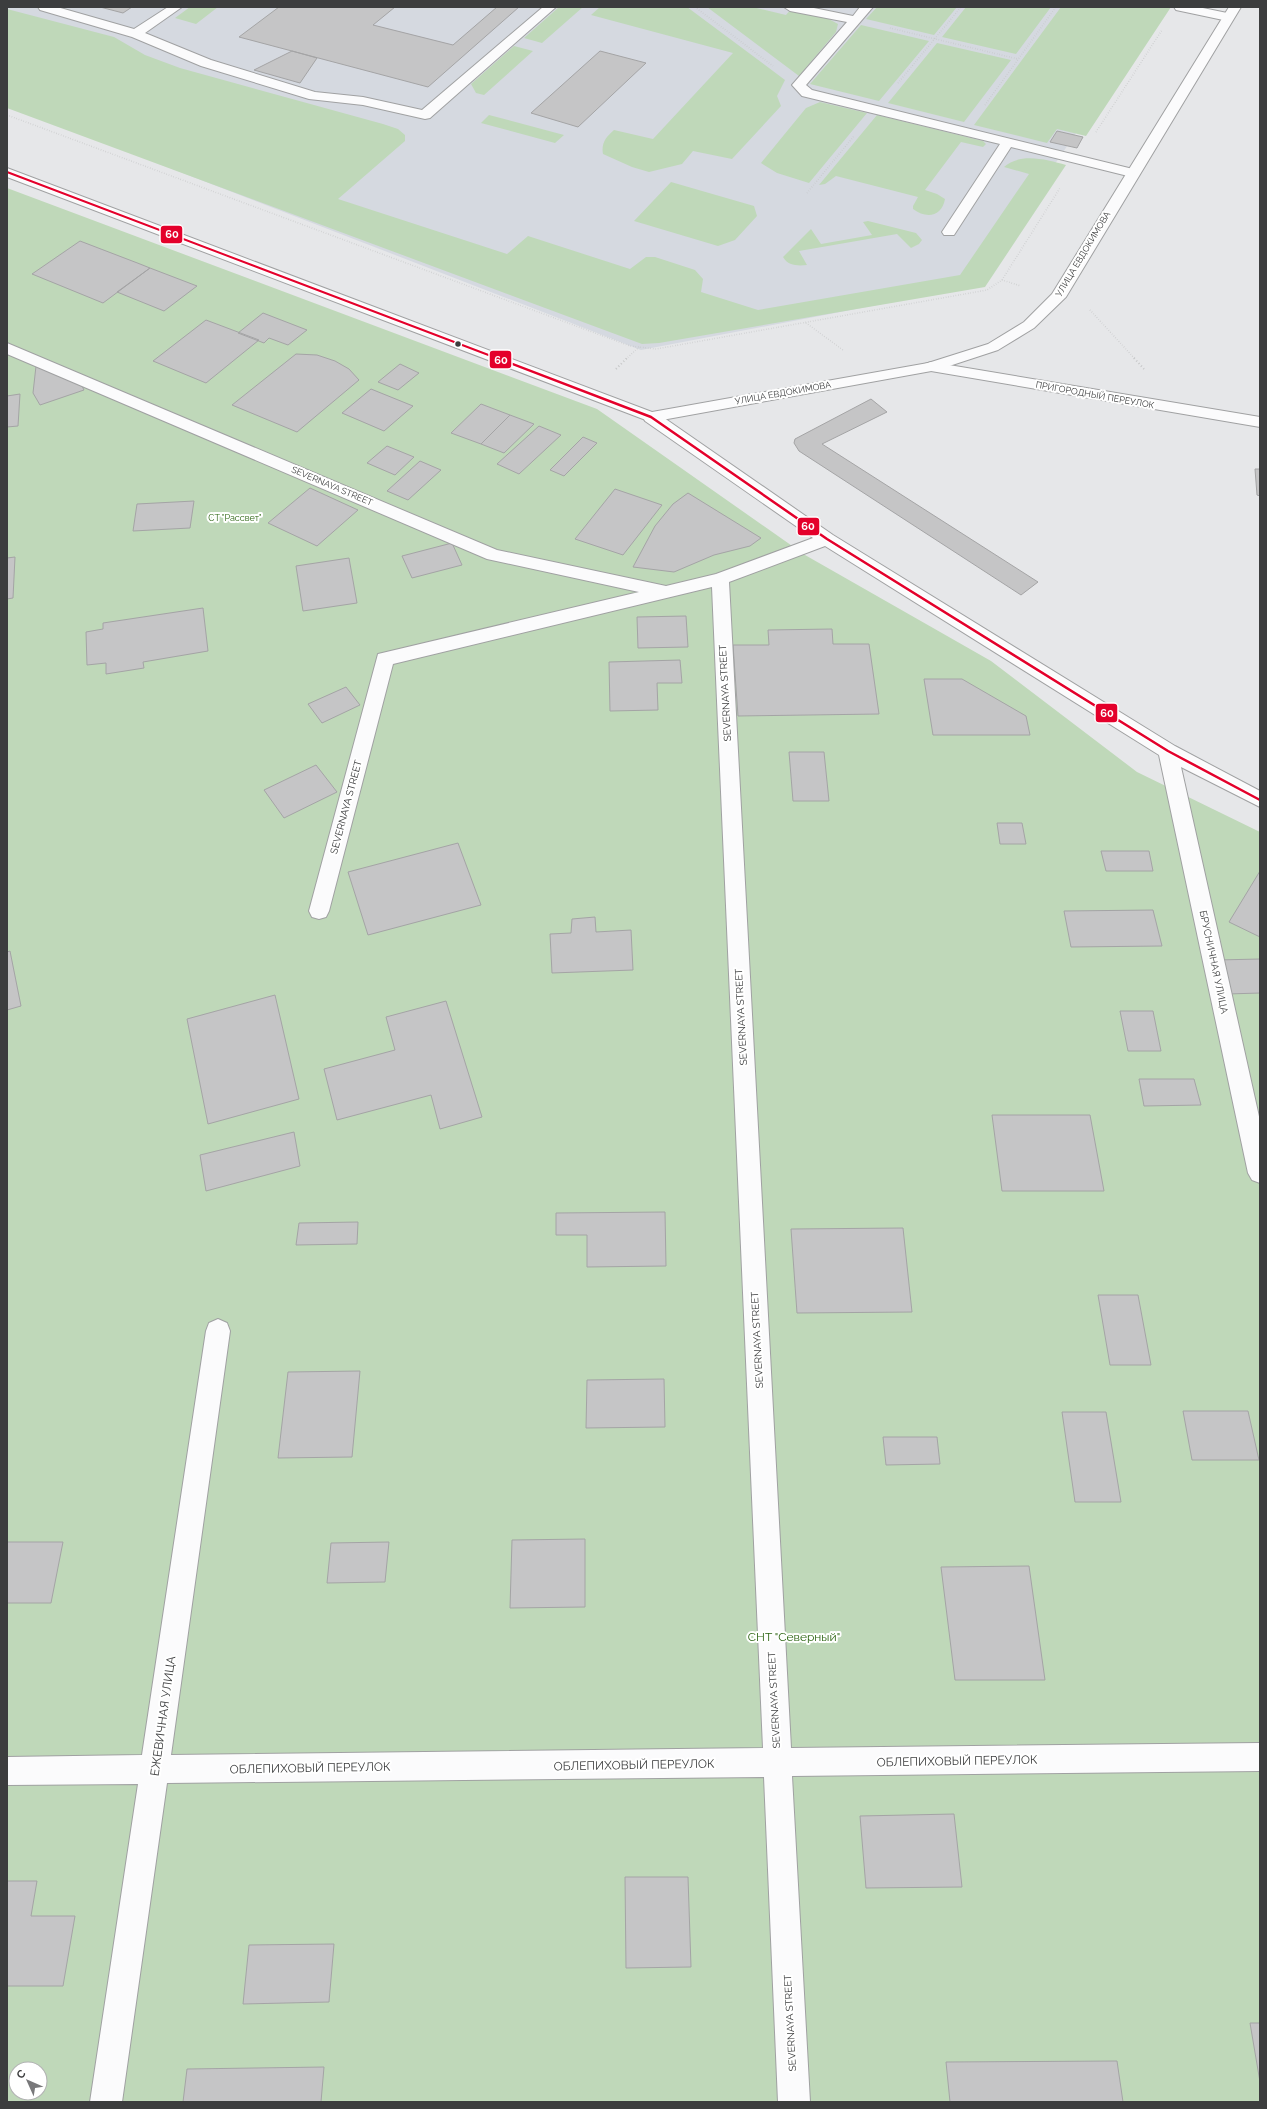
<svg xmlns="http://www.w3.org/2000/svg" width="1267" height="2109" viewBox="0 0 1267 2109" font-family="Raleway,sans-serif">
<rect width="100%" height="100%" fill="#e6e7e9"/>
<path fill="#d5d9e0" d="M7,7H1162L971,287L641,350L7,105Z"/>
<path fill="#bfd8b9" fill-rule="evenodd" d="M190,7H218L196,24L175,18Z
M559,7H583L542,43L524,38Z
M600,7H687L785,80L777,96L781,106L732,159L693,151L682,164L649,172L632,167L603,154C601,143 606,137 614,130L653,139L733,53L591,15Z
M707,7H752L786,15L791,9L825,17L838,24L836,32L799,76Z
M877,7H957L934,35L866,19Z
M966,7H1051L1016,54L942,37Z
M1061,7H1171L1086,136L1057,129L1047,143L974,125Z
M7,9L114,37L145,55L180,68L383,124L398,129L405,135V141L338,199L507,254L528,236L630,269L646,257H655L695,270L703,279L701,292L758,310L960,275L1029,174L1004,167C1021,152 1047,160 1066,165L985,287L659,343L642,344L7,108Z
M861,25L929,41L879,101L810,84Z
M937,43L1011,60L964,122L888,103Z
M514,46L533,51L484,95L476,93L471,84Z
M820,102L867,113L809,183L777,173L761,163L806,108Z
M489,115L564,135L555,143L481,123Z
M877,115L983,141L986,144L983,147L961,142L925,190L937,194L945,199C942,217 926,219 913,209V206L918,197L836,176L825,184L819,185Z
M671,182L754,206L757,216L735,240L718,246L634,221Z
M7,188L597,409L805,555L991,661L1137,772L1260,832V2102H7ZM16,2069H40V2093H16Z
M868,221L916,233L922,240L919,244L911,248L897,234L799,251L807,265C798,266 788,266 783,257L811,229L821,244L872,235L863,222Z"/>
<path fill="#c5c5c6" stroke="#a4a4a5" d="M100,7H132L123,13Z
M279,7H395L373,25L453,45L497,7H519L428,87L239,37Z
M292,51L317,58L300,83L254,70Z
M600,51L646,63L578,127L531,113Z
M1057,131L1083,137L1077,148L1050,142Z
M80,241L140,264L150,268L103,303L32,274Z
M150,268L197,286L164,311L117,292Z
M263,313L307,330L288,345L269,338L264,343L238,333Z
M206,320L259,340L206,383L153,361Z
M296,354L317,355L335,361L349,369L359,380L297,432L232,405Z
M400,364L419,373L398,390L378,382Z
M36,366L78,378L84,390L40,405L33,393Z
M371,389L413,406L384,431L342,413Z
M20,394L18,426L7,427V396Z
M871,399L887,412L822,444L1038,582L1021,595L799,451L794,443L795,439Z
M481,404L510,415L481,444L451,433Z
M510,415L534,424L504,453L481,444Z
M539,426L561,435L519,474L497,464Z
M583,437L597,443L564,476L550,470Z
M387,446L414,457L395,475L367,463Z
M420,461L441,470L408,500L387,491Z
M1255,469H1260V496L1257,495Z
M310,488L358,510L317,546L268,523Z
M615,489L662,505L623,555L575,539Z
M688,493L761,538L750,546L714,555L674,572L633,567L655,526L673,504Z
M194,501L190,528L133,531L137,504Z
M452,543L462,565L412,578L402,556Z
M15,557L13,598L7,599V558Z
M349,558L357,603L303,611L296,566Z
M203,608L208,651L143,662L144,668L106,674V663L87,665L86,632L103,629V623Z
M686,616L688,647L638,648L637,617Z
M832,629L833,644H869L879,714L738,716L733,645H769L768,630Z
M680,660L682,683H657L658,710L610,711L609,662Z
M924,679H962L1026,716L1030,735H933Z
M346,687L360,705L322,723L308,704Z
M789,752H824L829,801H793Z
M316,765L337,792L284,818L264,790Z
M997,823H1022L1026,844H1000Z
M458,843L481,905L368,935L348,872Z
M1101,851H1149L1153,871H1106Z
M1260,871V937L1229,922Z
M1153,910L1162,946L1071,947L1064,911Z
M595,917L596,932L631,930L633,970L552,973L550,934L571,933L572,919Z
M10,951L21,1006L7,1010V952Z
M1260,959V993L1227,994L1217,960Z
M275,995L299,1099L208,1124L187,1019Z
M446,1001L482,1117L440,1129L431,1095L337,1120L324,1069L395,1050L386,1017Z
M1120,1011H1153L1161,1051H1128Z
M1139,1079H1194L1201,1105L1144,1106Z
M992,1115H1090L1104,1191H1002Z
M294,1132L300,1166L206,1191L200,1155Z
M665,1212L666,1266L587,1267V1235H556V1213Z
M358,1222L357,1244L296,1245L299,1223Z
M903,1228L912,1312L797,1313L791,1229Z
M1098,1295H1138L1151,1365H1110Z
M360,1371L352,1457L278,1458L288,1372Z
M664,1379L665,1427L586,1428L587,1380Z
M1183,1411H1248L1259,1460H1192Z
M1062,1412H1106L1121,1502H1075Z
M883,1437H937L940,1464L886,1465Z
M585,1539V1607L510,1608L512,1540Z
M7,1542H63L51,1603H7Z
M389,1542L385,1582L327,1583L331,1543Z
M1029,1566L1045,1680H955L941,1567Z
M954,1814L962,1887L866,1888L860,1816Z
M625,1877H688L691,1967L626,1968Z
M7,1881H37L31,1916H75L63,1986H7Z
M334,1944L329,2002L243,2004L249,1945Z
M1250,2023H1260V2082Z
M1117,2061L1123,2102H950L946,2062Z
M324,2067L321,2102H183L187,2069Z"/>
<g fill="none" stroke-linecap="round" stroke-linejoin="round">
<g stroke="#a0a1a2" stroke-width="2">
<path id="minor" d="M38,7H57L134,29L168,7H182L145,33L211,60L315,92L363,97L422,110L543,7H556L430,118L425,119L363,105L309,99L201,66L132,37L40,10Z
M784,7H809L853,16L860,7H873L806,85L812,90L1137,170L1139,173L1137,176L1132,177L1011,147L954,235H944L942,232L1000,144L802,96L792,85L847,22L790,11Z
M1174,7H1198L1232,14L1234,17L1228,21L1176,10Z
M7,343L497,550L666,586L716,574L813,538L645,421L643,417L645,413L651,412L657,413L833,535L1175,746L1260,791V807L1181,767L1260,1121V1183L1252,1180L1248,1173L1159,755L825,546L729,582L791,1748L1260,1743V1771L792,1776L810,2102H778L764,1777L167,1783L122,2102H90L138,1784L7,1785V1757L142,1755L206,1331L209,1323L218,1319L227,1323L230,1331L171,1755L763,1748L712,587L393,664L329,911L326,917L319,919L312,917L309,911L378,654L639,592L487,559L7,354Z
M931,362L1260,417V427L925,370L923,367L925,364Z"/>
</g>
<g stroke="#a0a1a2" stroke-width="2">
<path id="major" d="M1229,7H1241L1066,297L1034,328L998,350L937,370L651,422L7,177V168L652,412L928,363L988,344L1024,322L1052,294Z"/>
</g>
<path stroke="#c5c6c7" stroke-width="1.5" stroke-dasharray="0.5 2" stroke-linecap="butt" d="M695,7L773,66
M890,28L1018,59
M898,83L961,7
M985,105L1056,7
M7,115L630,346L656,349L987,290L1002,280L1060,188
M1096,132L1162,30
M807,193L854,136
M1002,280L1021,286
M1090,310L1135,359
M806,323L843,350
M626,359L639,347"/>
<path stroke="#c5c6c7" stroke-width="2" stroke-dasharray="1 2.5" stroke-linecap="butt" d="M1134,358L1144,369
M616,369L627,358"/>
<use href="#minor" fill="#fbfbfc" fill-rule="evenodd"/>
<use href="#major" fill="#fbfbfc" fill-rule="evenodd"/>
<g stroke="#fff" stroke-width="4">
<path id="bus-1-far1" d="M7,172L499,359"/>
</g>
<g stroke="#fff" stroke-width="5">
<path id="bus-1" d="M497,358L651,417L827,539L1168,751L1260,800"/>
</g>
<use href="#bus-1-far1" stroke="#e4002b" stroke-width="2"/>
<use href="#bus-1" stroke="#e4002b" stroke-width="2.5"/>
</g>
<circle fill="#3c3d3e" stroke="#fff" stroke-width="1.5" cx="458" cy="344" r="3.5"/>
<g text-anchor="middle" dominant-baseline="central" stroke-width="4" stroke-linejoin="round" paint-order="stroke">
<g font-size="9" fill="#3c3d3e" stroke="#fff">
<text transform="translate(1083 254) rotate(-59)">УЛИЦА ЕВДОКИМОВА</text>
<text transform="translate(783 393) rotate(-10)">УЛИЦА ЕВДОКИМОВА</text>
<text transform="translate(1095 395) rotate(10)">ПРИГОРОДНЫЙ ПЕРЕУЛОК</text>
<text transform="translate(332 486) rotate(23)">SEVERNAYA STREET</text>
</g>
<g font-size="9" fill="#2a6310" stroke="#fff">
<text x="235" y="518">СТ "Рассвет"</text>
</g>
<g font-size="10" fill="#3c3d3e" stroke="#fff">
<text transform="translate(725 693) rotate(-93)">SEVERNAYA STREET</text>
<text transform="translate(346 807) rotate(-75)">SEVERNAYA STREET</text>
<text transform="translate(1214 962) rotate(78)">БРУСНИЧНАЯ УЛИЦА</text>
<text transform="translate(741 1017) rotate(-93)">SEVERNAYA STREET</text>
<text transform="translate(757 1340) rotate(-93)">SEVERNAYA STREET</text>
<text transform="translate(774 1700) rotate(-93)">SEVERNAYA STREET</text>
<text transform="translate(790 2023) rotate(-93)">SEVERNAYA STREET</text>
</g>
<g font-size="12" fill="#2a6310" stroke="#fff">
<text x="794" y="1637">СНТ "Северный"</text>
</g>
<g font-size="12" fill="#3c3d3e" stroke="#fff">
<text transform="translate(163 1716) rotate(-82)">ЕЖЕВИЧНАЯ УЛИЦА</text>
<text transform="translate(957 1761) rotate(-1)">ОБЛЕПИХОВЫЙ ПЕРЕУЛОК</text>
<text transform="translate(634 1765) rotate(-1)">ОБЛЕПИХОВЫЙ ПЕРЕУЛОК</text>
<text transform="translate(310 1768) rotate(-1)">ОБЛЕПИХОВЫЙ ПЕРЕУЛОК</text>
</g>
</g>
<g stroke="#fff" stroke-width="1.5">
<rect x="160" y="225" width="23" height="19" rx="4" fill="#e4002b"/>
<rect x="489" y="350" width="23" height="19" rx="4" fill="#e4002b"/>
<rect x="797" y="517" width="23" height="19" rx="4" fill="#e4002b"/>
<rect x="1095" y="703" width="23" height="20" rx="4" fill="#e4002b"/>
</g>
<g font-size="11" text-anchor="middle" font-weight="bold" fill="#fff">
<text x="172" y="238">60</text>
<text x="501" y="364">60</text>
<text x="808" y="530">60</text>
<text x="1107" y="717">60</text>
</g>
<rect width="1267" height="2109" fill="none" stroke="#3c3d3e" stroke-width="16"/>
<g transform="translate(28 2081) rotate(315)"><circle r="19" fill="#ffffff" stroke="#b1b1b2"/>
<path d="M0-3L7 15L0 10L-7 15Z" fill="#78787a"/>
<text y="-6" font-size="11" font-weight="bold" text-anchor="middle" fill="#3c3d3e">С</text>
</g>
</svg>
